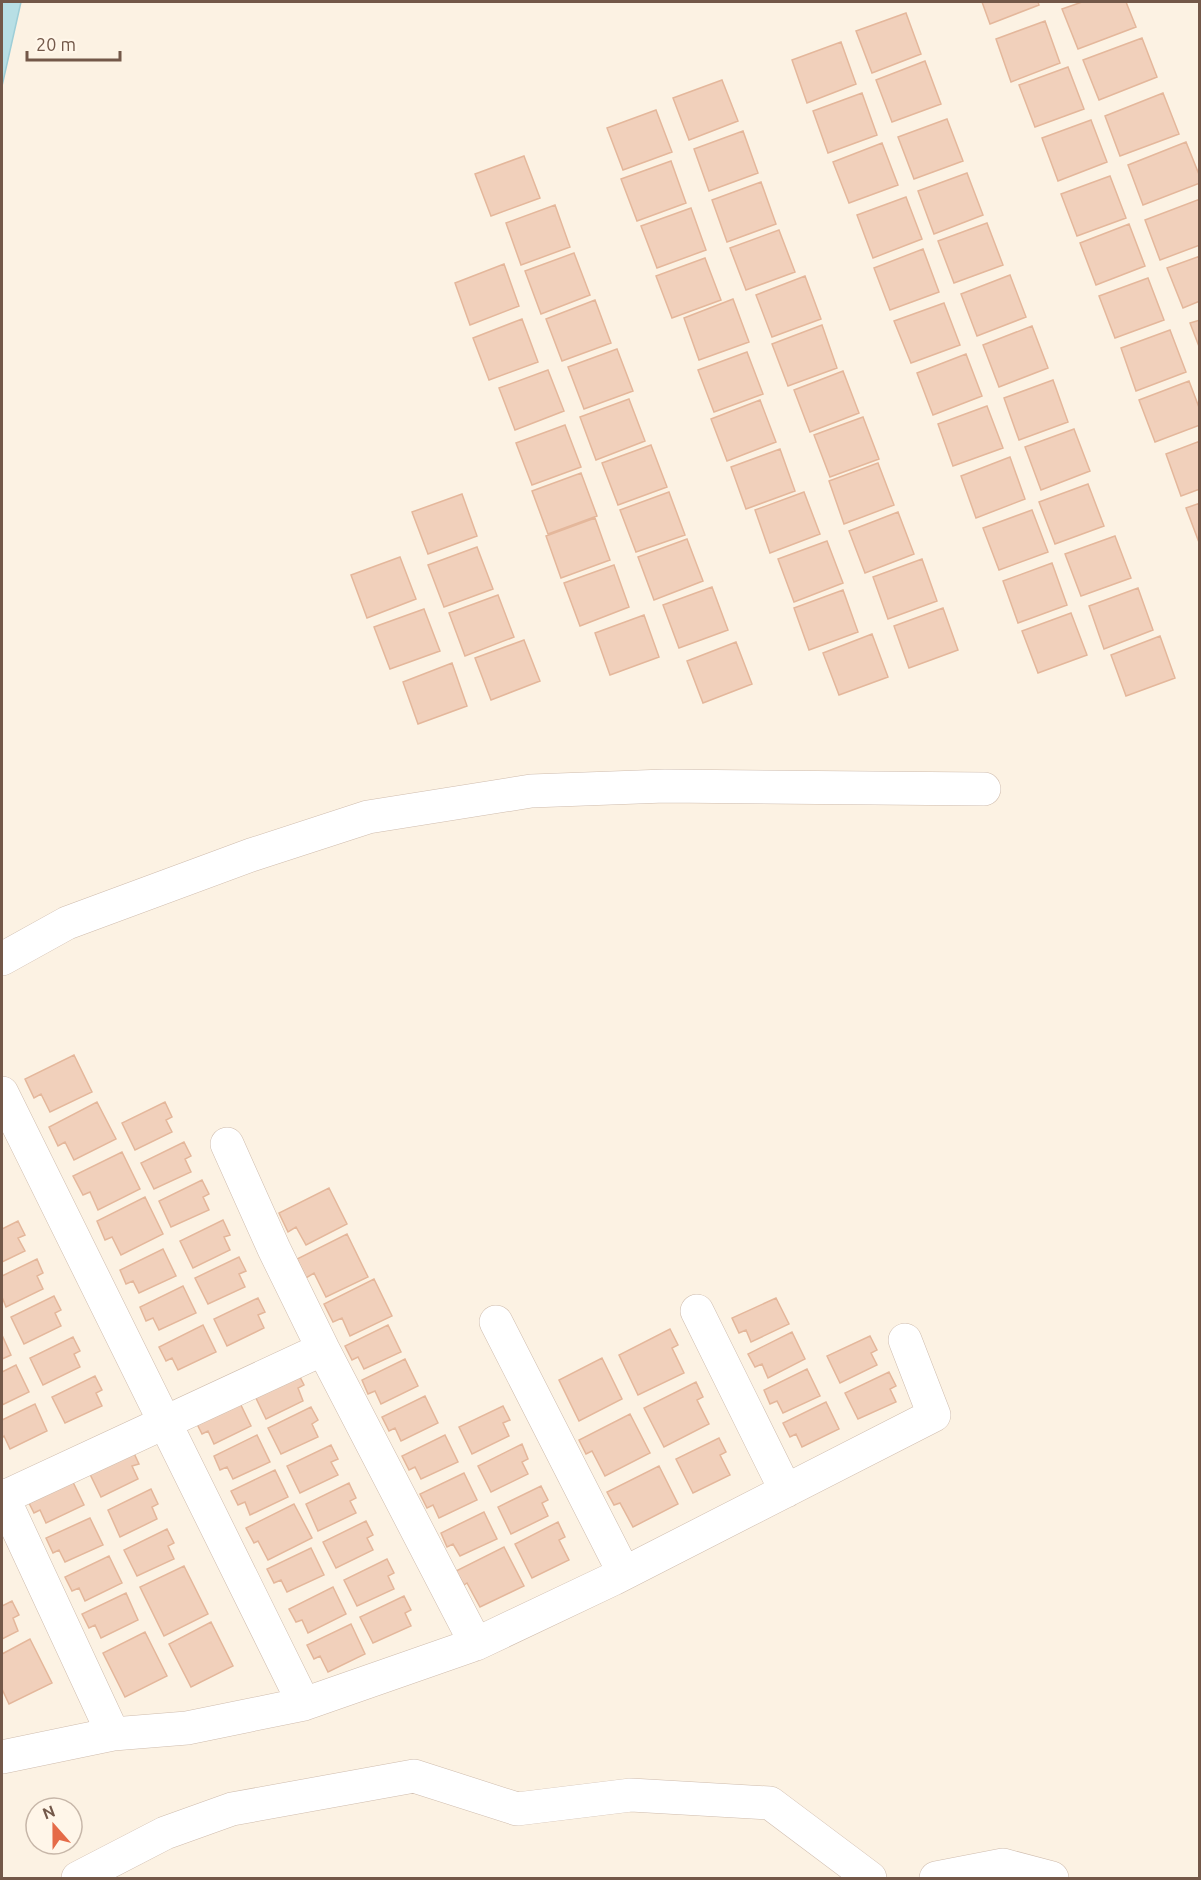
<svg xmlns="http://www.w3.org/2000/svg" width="1201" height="1880" viewBox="0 0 1201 1880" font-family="Ubuntu,sans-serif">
<rect width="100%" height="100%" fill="#fcf2e3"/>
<path fill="#b8dfe5" stroke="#9eced7" stroke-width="1.5" d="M2,2H21L2,86Z"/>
<path fill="#f1d0bb" stroke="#e4b79b" stroke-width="1.5" d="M982,2H1038L1039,5L990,24Z
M1082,2H1126L1136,27L1078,49L1062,9Z
M906,13L921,54L872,73L856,31Z
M1045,21L1060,63L1011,82L996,39Z
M1142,38L1157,77L1099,100L1083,60Z
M841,42L856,84L807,103L792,60Z
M925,61L941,104L892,122L876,80Z
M1068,67L1084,109L1035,127L1019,85Z
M722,80L738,121L689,140L673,98Z
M862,93L877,135L828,153L813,111Z
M1163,93L1179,134L1120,156L1105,116Z
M656,110L672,152L623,170L607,128Z
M947,119L963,161L914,179L898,137Z
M1091,120L1107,162L1058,181L1042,138Z
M743,131L758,173L709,191L694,149Z
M1186,142L1200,177V183L1143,205L1128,165Z
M882,143L898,185L849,203L833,162Z
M524,156L540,198L491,216L475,174Z
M671,161L686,203L637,221L621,179Z
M967,173L983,215L934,234L918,191Z
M1110,176L1126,218L1077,236L1061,194Z
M761,182L776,224L727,242L712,200Z
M906,197L922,239L873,258L857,215Z
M1200,199V245L1160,260L1145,220Z
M555,205L570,247L521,265L506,223Z
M691,208L706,250L657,268L641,226Z
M987,223L1003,265L954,283L938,241Z
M1129,224L1145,266L1096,285L1080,243Z
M779,230L795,272L746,290L730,248Z
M923,249L939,292L890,310L874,268Z
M574,253L590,295L541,314L525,271Z
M1200,256V301L1183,308L1167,268Z
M705,258L721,300L672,318L656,276Z
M504,264L519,306L470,325L455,283Z
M1010,275L1026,317L977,336L961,294Z
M805,276L821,319L772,337L756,295Z
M1148,278L1164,320L1115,338L1099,296Z
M733,299L749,342L699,360L684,318Z
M595,300L611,343L562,361L546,319Z
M944,303L960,345L911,363L894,321Z
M522,319L538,362L489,380L473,338Z
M1200,320V349L1190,323Z
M822,325L837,368L788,386L772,344Z
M1032,326L1048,368L999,387L983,345Z
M1170,330L1186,372L1136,391L1121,348Z
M617,349L633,391L584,409L568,367Z
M747,352L763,394L714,412L698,370Z
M966,354L982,396L933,415L917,373Z
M548,370L564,411L515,430L499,388Z
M843,371L859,413L810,432L794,390Z
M1053,380L1068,422L1019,440L1004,398Z
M1189,381L1200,410V425L1155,442L1139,400Z
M629,399L645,441L596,460L580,417Z
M760,400L776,442L727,461L711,419Z
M987,406L1003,448L953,466L938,424Z
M863,417L879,459L830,477L814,435Z
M565,425L581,467L532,485L516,443Z
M1074,429L1090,471L1041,490L1025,447Z
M1200,441V489L1181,496L1166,454Z
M651,445L667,487L618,505L602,463Z
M780,449L795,491L746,509L731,467Z
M1010,457L1025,499L976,518L961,476Z
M878,463L894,505L844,524L829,481Z
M581,473L597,516L548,534L532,491Z
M1088,484L1104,526L1055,544L1039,502Z
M669,492L685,535L636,552L620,510Z
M804,492L820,534L770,553L755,510Z
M462,494L477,536L428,554L412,512Z
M1200,503V545L1186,508Z
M1032,510L1048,552L999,570L983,528Z
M898,512L914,554L865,573L849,531Z
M595,518L610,560L561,578L546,536Z
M1115,536L1131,578L1081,596L1065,554Z
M687,539L703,581L654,600L638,557Z
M827,541L843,583L794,602L778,559Z
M477,547L493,589L444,607L428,565Z
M400,557L416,599L367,618L351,575Z
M922,559L937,601L888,619L873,577Z
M1052,563L1067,605L1018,623L1003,581Z
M614,565L629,607L580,626L564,583Z
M712,587L728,630L679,648L663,605Z
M1138,588L1153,630L1104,649L1089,606Z
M843,590L858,632L809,650L794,608Z
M498,595L514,637L465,656L449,613Z
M943,608L958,650L909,668L894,626Z
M424,609L440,651L390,669L374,627Z
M1071,613L1087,655L1038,673L1022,631Z
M644,615L659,657L610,675L595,633Z
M872,634L888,677L839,695L823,653Z
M1160,636L1175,678L1126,696L1111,655Z
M524,640L540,681L491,700L475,658Z
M736,642L752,684L703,703L687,661Z
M452,663L467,706L418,724L403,682Z
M74,1055L92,1092L50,1112L41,1094L34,1098L25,1079Z
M97,1102L116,1139L74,1160L65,1142L58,1146L49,1127Z
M165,1102L172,1117L166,1120L172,1132L135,1150L122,1123Z
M184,1142L191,1156L185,1159L191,1172L154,1189L141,1163Z
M122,1152L140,1189L98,1210L90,1192L83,1195L73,1176Z
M202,1180L209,1194L203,1197L209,1210L171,1227L159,1201Z
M329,1188L347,1224L306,1245L296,1227L288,1232L279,1213Z
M145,1197L163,1234L121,1255L112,1237L105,1240L97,1221Z
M223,1220L230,1235L224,1237L230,1250L193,1268L180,1241Z
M18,1221L25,1235L18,1238L25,1251L2,1262V1229Z
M347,1234L368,1277L326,1297L314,1273L306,1278L297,1259Z
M163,1249L176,1276L139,1293L133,1281L126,1284L120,1270Z
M239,1257L246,1271L239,1274L245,1287L208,1304L195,1278Z
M37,1259L43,1273L37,1276L43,1289L6,1307L2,1297V1276Z
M374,1279L392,1316L350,1336L342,1318L333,1322L324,1304Z
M183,1286L196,1313L159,1330L153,1318L146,1321L140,1307Z
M54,1296L61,1310L55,1313L61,1326L24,1344L11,1317Z
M258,1298L265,1312L258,1315L264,1328L227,1346L214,1319Z
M776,1298L789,1324L751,1342L746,1330L739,1333L732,1318Z
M203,1325L216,1352L178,1370L172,1358L166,1361L159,1347Z
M388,1325L401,1352L364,1369L358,1357L352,1360L345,1346Z
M670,1329L678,1345L672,1348L684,1373L638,1395L619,1355Z
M792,1332L805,1359L768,1378L762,1364L755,1367L748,1354Z
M2,1335L11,1355L2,1359Z
M870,1336L877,1350L871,1353L877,1365L840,1383L827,1356Z
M73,1337L80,1351L74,1354L80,1367L43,1385L30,1358Z
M602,1358L622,1399L579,1421L559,1380Z
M405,1359L418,1386L381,1404L375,1391L368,1394L362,1380Z
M16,1365L29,1392L2,1405V1372Z
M807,1369L820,1396L783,1413L777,1401L770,1404L764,1390Z
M297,1371L304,1385L298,1388L303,1401L266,1419L253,1392Z
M889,1372L896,1386L890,1389L896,1402L858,1419L845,1393Z
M95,1376L102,1390L96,1393L102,1406L65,1423L52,1397Z
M696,1382L703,1397L697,1400L709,1424L664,1447L644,1408Z
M425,1396L438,1423L401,1441L395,1428L389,1431L382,1417Z
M238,1399L251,1426L214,1444L208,1431L202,1434L195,1420Z
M826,1402L839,1429L802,1447L796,1434L790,1437L783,1423Z
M35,1404L47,1431L10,1449L4,1436L2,1438V1420Z
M503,1406L510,1420L503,1423L509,1436L472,1454L459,1427Z
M311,1407L318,1420L312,1424L318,1437L281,1454L268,1428Z
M630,1414L650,1453L605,1476L592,1451L586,1454L579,1440Z
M257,1435L270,1462L233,1479L227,1467L220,1470L214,1456Z
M445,1435L458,1462L421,1479L415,1467L409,1470L402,1456Z
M719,1438L726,1452L720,1455L730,1475L693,1493L676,1459Z
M522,1444L528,1459L522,1462L528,1474L491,1492L478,1466Z
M331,1445L338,1459L331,1462L338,1475L300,1493L287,1466Z
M132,1449L139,1464L132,1466L138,1479L101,1497L88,1470Z
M659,1466L678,1504L633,1527L620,1503L614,1505L607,1492Z
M275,1470L288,1497L250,1515L245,1502L238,1505L231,1491Z
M464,1473L477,1500L439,1518L433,1505L427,1508L420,1494Z
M71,1478L84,1505L46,1523L40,1510L34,1513L27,1499Z
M349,1483L356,1498L350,1501L356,1513L318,1531L306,1504Z
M541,1486L548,1500L542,1503L548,1516L511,1534L498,1507Z
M151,1489L158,1504L152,1507L157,1519L120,1537L108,1510Z
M294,1504L312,1538L268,1560L258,1541L254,1543L246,1528Z
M484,1512L497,1539L460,1556L453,1544L447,1547L441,1533Z
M90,1518L103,1545L65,1562L59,1550L53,1553L46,1538Z
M366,1521L373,1535L367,1538L373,1550L336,1568L323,1542Z
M558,1522L565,1537L559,1540L569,1560L532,1578L515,1544Z
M167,1529L174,1543L168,1546L174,1559L137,1576L124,1550Z
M504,1547L524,1586L480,1607L467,1583L464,1585L456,1571Z
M311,1548L324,1575L287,1592L281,1580L274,1583L267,1569Z
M109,1556L122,1583L85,1601L79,1588L72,1591L65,1577Z
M387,1559L394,1573L388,1576L394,1589L357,1606L344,1580Z
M184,1566L208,1614L164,1636L140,1587Z
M333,1587L346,1614L308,1633L302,1620L296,1622L289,1609Z
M126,1593L138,1620L101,1638L95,1625L89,1628L82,1614Z
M404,1596L411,1610L405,1613L411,1626L373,1643L360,1617Z
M12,1601L19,1615L13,1618L18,1631L2,1639V1606Z
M211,1622L233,1666L191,1687L169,1644Z
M351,1624L365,1654L328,1672L320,1656L314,1659L307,1645Z
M145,1632L167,1676L125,1697L103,1653Z
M30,1639L52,1683L9,1704L2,1689V1654Z"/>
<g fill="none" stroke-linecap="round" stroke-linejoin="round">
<g stroke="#cfbcad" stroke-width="34">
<path id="minor" d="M2,959L67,923L251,855L368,817L531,791L665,786L984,789
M2,1093L304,1704
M227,1144L274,1249L323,1349L476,1644L613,1579L934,1415L905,1340
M697,1311L786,1491
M496,1322L624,1573
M2,1495L113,1734
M2,1498L323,1349
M2,1757L113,1734L187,1728L304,1704L476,1644
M78,1878L165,1833L232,1809L414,1776L517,1809L631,1795L770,1803L870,1878
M936,1878L1003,1865L1052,1878"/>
</g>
<use href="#minor" stroke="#fff" stroke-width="33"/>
</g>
<rect width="1201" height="1880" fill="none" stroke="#735849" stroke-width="6"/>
<g transform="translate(54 1826) rotate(339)"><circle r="28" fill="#fff6e9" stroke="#c7b7a9" stroke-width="1.5"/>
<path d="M0-4.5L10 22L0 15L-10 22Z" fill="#e56b48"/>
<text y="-9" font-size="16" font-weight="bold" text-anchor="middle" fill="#735849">N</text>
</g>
<path d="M27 51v9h93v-9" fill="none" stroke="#735849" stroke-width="3"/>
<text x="36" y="51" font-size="18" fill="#735849" stroke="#fff6e9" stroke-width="4.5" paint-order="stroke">20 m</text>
</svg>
